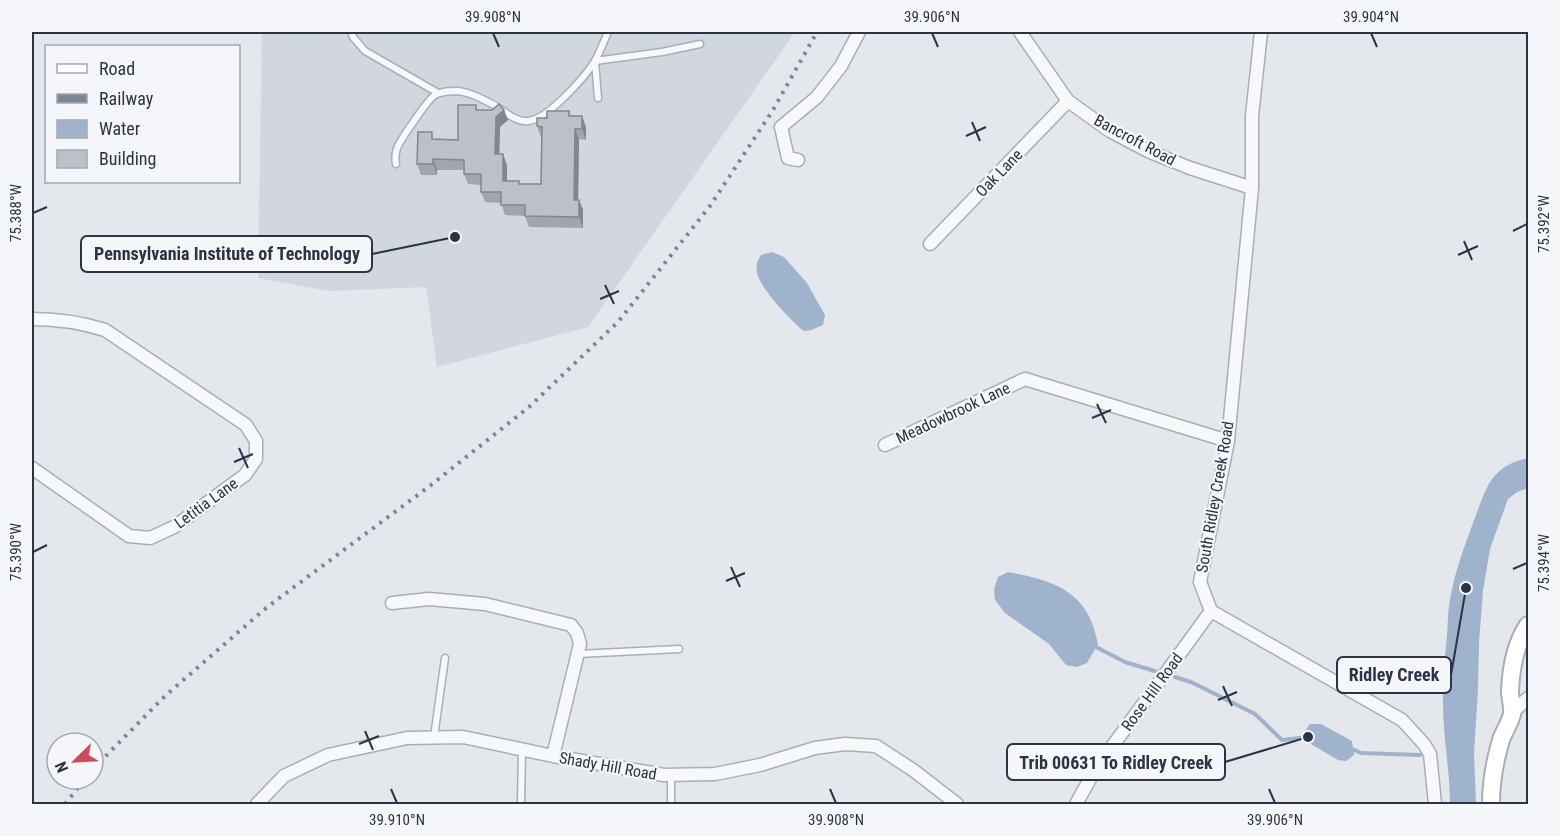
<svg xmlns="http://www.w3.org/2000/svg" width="1560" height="836" viewBox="0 0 1560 836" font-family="'Roboto Condensed',sans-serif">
<rect width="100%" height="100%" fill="#e4e7ec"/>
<path fill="#d2d6de" d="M262,32H795L588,327L437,367L426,287L329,291L258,278Z"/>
<path fill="#9fb4cc" d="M772,252L784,257L807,283L825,315L823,325L811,330L804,331C791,321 760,288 757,273C756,265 757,261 761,255Z
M1528,458V488L1517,492L1508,499L1490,549L1483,591L1479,643L1478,689L1474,753L1476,804H1450C1450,771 1443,737 1443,704C1442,680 1445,658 1447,635C1448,621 1448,607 1451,594C1456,569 1464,547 1473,523C1486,490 1489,466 1528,458Z
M1008,572C1035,577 1068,584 1084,608C1092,619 1095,631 1098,644L1087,663L1077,667L1066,665L1049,644L1005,613L995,600L994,589L998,577Z
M1310,724H1321L1352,741L1354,755L1346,761L1338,760L1309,743L1305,731Z"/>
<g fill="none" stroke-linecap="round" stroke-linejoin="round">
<path stroke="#9fb4cc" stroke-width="4" d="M1096,647L1125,662L1161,673
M1175,677L1191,682L1255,714L1282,740L1308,737L1310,735
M1348,747L1361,753L1420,755"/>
<g stroke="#a9aeb7" stroke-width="9">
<path id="lane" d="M351,32L353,37L365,51L438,93
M598,98L595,61L662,52L700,44
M396,164C395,158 395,152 398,146C402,138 428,99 435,95C442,91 450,91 458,91C469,92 481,98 492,104C503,109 515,123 528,121C547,120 585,77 595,61C600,52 604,41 608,32
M578,654L679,649
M434,737L445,658
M671,775V804
M521,804L522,750"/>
</g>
<g stroke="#a9aeb7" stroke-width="15">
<path id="street" d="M1020,32L1068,101L1110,131L1150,152L1190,168L1252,188
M1261,32L1252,116V188L1228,441L1200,582L1211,611L1402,720L1424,744L1430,754L1435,804
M798,160L788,158L781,127L817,97L841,66L859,32
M930,244L1068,101
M32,319C57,319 80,322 105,330L246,425L256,441V459L245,475L174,527L150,538L129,536L32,468
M885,445L1025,379L1228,441
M392,603L429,599L485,604L571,625L577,633L580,644L553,756
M1512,713L1528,698
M257,804L284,776L328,755L407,738L463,737L553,756L664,775L715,774L760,765L815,748L845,744L876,746L913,770L957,804
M1076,804L1095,770L1211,611"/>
</g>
<g stroke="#a9aeb7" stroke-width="20">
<path id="secondary" d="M1491,804C1491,783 1495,760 1501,740C1504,731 1510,723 1512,714C1513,707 1510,698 1510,691C1511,668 1515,644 1528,625"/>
</g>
<use href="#lane" stroke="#f7f8fa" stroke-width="6"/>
<use href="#street" stroke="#f7f8fa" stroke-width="12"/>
<use href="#secondary" stroke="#fff" stroke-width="16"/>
<path stroke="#7d8696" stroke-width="4" stroke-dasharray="3 6" stroke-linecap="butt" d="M93,769L165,696L266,608L431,485L529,407L618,322L710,206L773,110L817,32
M65,804L85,779"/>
</g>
<path fill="#a1a5ae" d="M476,105L477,110H504L508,120L500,127L499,154L507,165V181L520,184H541L542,137H541L537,126L547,118L569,111L571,116L586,127V140L579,139L578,200H579L583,210V228L529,227L525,216L505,215L501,203L485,202L481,192V185L468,184L464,174V170H437V175H421L417,164L434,139L458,140Z"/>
<path fill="#83868d" d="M504,110L508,120L500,127L499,165L495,154L496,117Z
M582,116L586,127V140L582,129Z
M575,129L579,139L578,210L574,200Z
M503,154L507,165V192L503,181Z
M433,159L437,170V175L433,164Z
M579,200L583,210V228L579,217Z"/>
<path fill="#bbc0ca" stroke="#83868d" stroke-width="1.5" d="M499,104L504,110L496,117L495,154H503V181H519V184H541L542,127L537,126V118H547V111H569V116H582V129H575L574,200H579V217L525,216V205H501V192H481V174H464V160L433,159V164H417L418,132H432V139L458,140V105H476V110H492Z"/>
<path fill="none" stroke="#2b3445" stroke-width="2" d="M493,33L499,47M932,33L938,47M1371,33L1377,47M972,122L980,141M966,136L986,127M33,213L47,207M1513,231L1527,224M1464,241L1472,260M1458,255L1478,246M605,285L614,304M600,299L619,291M1097,404L1106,423M1092,418L1111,410M239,448L248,468M234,462L253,454M33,552L47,545M731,567L740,587M1513,569L1527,563M726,581L745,573M1223,686L1232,706M1218,700L1237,692M365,731L373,750M359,744L379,736M391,789L397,803M830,789L836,803M1269,789L1275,803"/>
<g text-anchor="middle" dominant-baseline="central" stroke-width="4.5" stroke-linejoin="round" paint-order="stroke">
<g font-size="16" fill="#2b3445" stroke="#f4f6f9">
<text transform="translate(1135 140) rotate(28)">Bancroft Road</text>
<text transform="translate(999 173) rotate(-46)">Oak Lane</text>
<text transform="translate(953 413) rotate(-25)">Meadowbrook Lane</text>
<text transform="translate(1215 497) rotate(-80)">South Ridley Creek Road</text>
<text transform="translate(206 503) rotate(-36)">Letitia Lane</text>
<text transform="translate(1152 692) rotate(-54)">Rose Hill Road</text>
<text transform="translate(608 766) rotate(10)">Shady Hill Road</text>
</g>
</g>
<path fill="none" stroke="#2b3445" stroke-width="2" d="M455 237L372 254M1466 588L1451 675M1308 737L1225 762"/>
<g fill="#2b3445" stroke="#f4f6f9" stroke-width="2">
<circle cx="455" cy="237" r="6"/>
<circle cx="1466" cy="588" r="6"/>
<circle cx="1308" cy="737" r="6"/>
</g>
<g fill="#f4f6f9" stroke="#2b3445" stroke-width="2">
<rect x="81" y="236" width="291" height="36" rx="6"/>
<rect x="1337" y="657" width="114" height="36" rx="6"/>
<rect x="1007" y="744" width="218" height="36" rx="6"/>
</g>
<g font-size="18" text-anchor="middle" font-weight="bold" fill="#2b3445">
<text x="227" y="260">Pennsylvania Institute of Technology</text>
<text x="1394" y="681">Ridley Creek</text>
<text x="1116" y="769">Trib 00631 To Ridley Creek</text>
</g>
<rect width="1560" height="836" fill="none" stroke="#f4f6f9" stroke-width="66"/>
<rect x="45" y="45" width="195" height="138" fill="#f4f6f9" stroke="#a4a8b1" stroke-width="1.5"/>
<rect x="57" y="64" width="30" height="9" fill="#ffffff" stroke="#a4a8b1" stroke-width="1.5"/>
<text x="99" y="75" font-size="18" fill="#2b3445">Road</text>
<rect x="57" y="94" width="30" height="9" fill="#7d8696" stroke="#a4a8b1" stroke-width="1.5"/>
<text x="99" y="105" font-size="18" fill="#2b3445">Railway</text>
<rect x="57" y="120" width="30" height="18" fill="#9fb4cc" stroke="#a4a8b1" stroke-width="1.5"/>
<text x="99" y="135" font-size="18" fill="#2b3445">Water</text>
<rect x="57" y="150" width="30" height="18" fill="#bbc0ca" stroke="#a4a8b1" stroke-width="1.5"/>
<text x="99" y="165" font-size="18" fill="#2b3445">Building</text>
<g transform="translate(75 761) rotate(246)"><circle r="28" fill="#f4f6f9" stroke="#a4a8b1" stroke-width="1.5"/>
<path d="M0-4.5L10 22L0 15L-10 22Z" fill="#d1495b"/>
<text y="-9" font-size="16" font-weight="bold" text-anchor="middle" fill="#2b3445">N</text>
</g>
<rect x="33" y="33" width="1494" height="770" fill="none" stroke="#2b3445" stroke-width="2"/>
<g font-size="15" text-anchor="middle" fill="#2b3445">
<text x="493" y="22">39.908°N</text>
<text x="932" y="22">39.906°N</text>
<text x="1371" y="22">39.904°N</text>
<text transform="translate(16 213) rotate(-90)" y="5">75.388°W</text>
<text transform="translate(1544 224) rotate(-90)" y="5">75.392°W</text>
<text transform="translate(16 552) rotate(-90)" y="5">75.390°W</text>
<text transform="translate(1544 563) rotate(-90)" y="5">75.394°W</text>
<text x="397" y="825">39.910°N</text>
<text x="836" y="825">39.908°N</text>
<text x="1275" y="825">39.906°N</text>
</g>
</svg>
